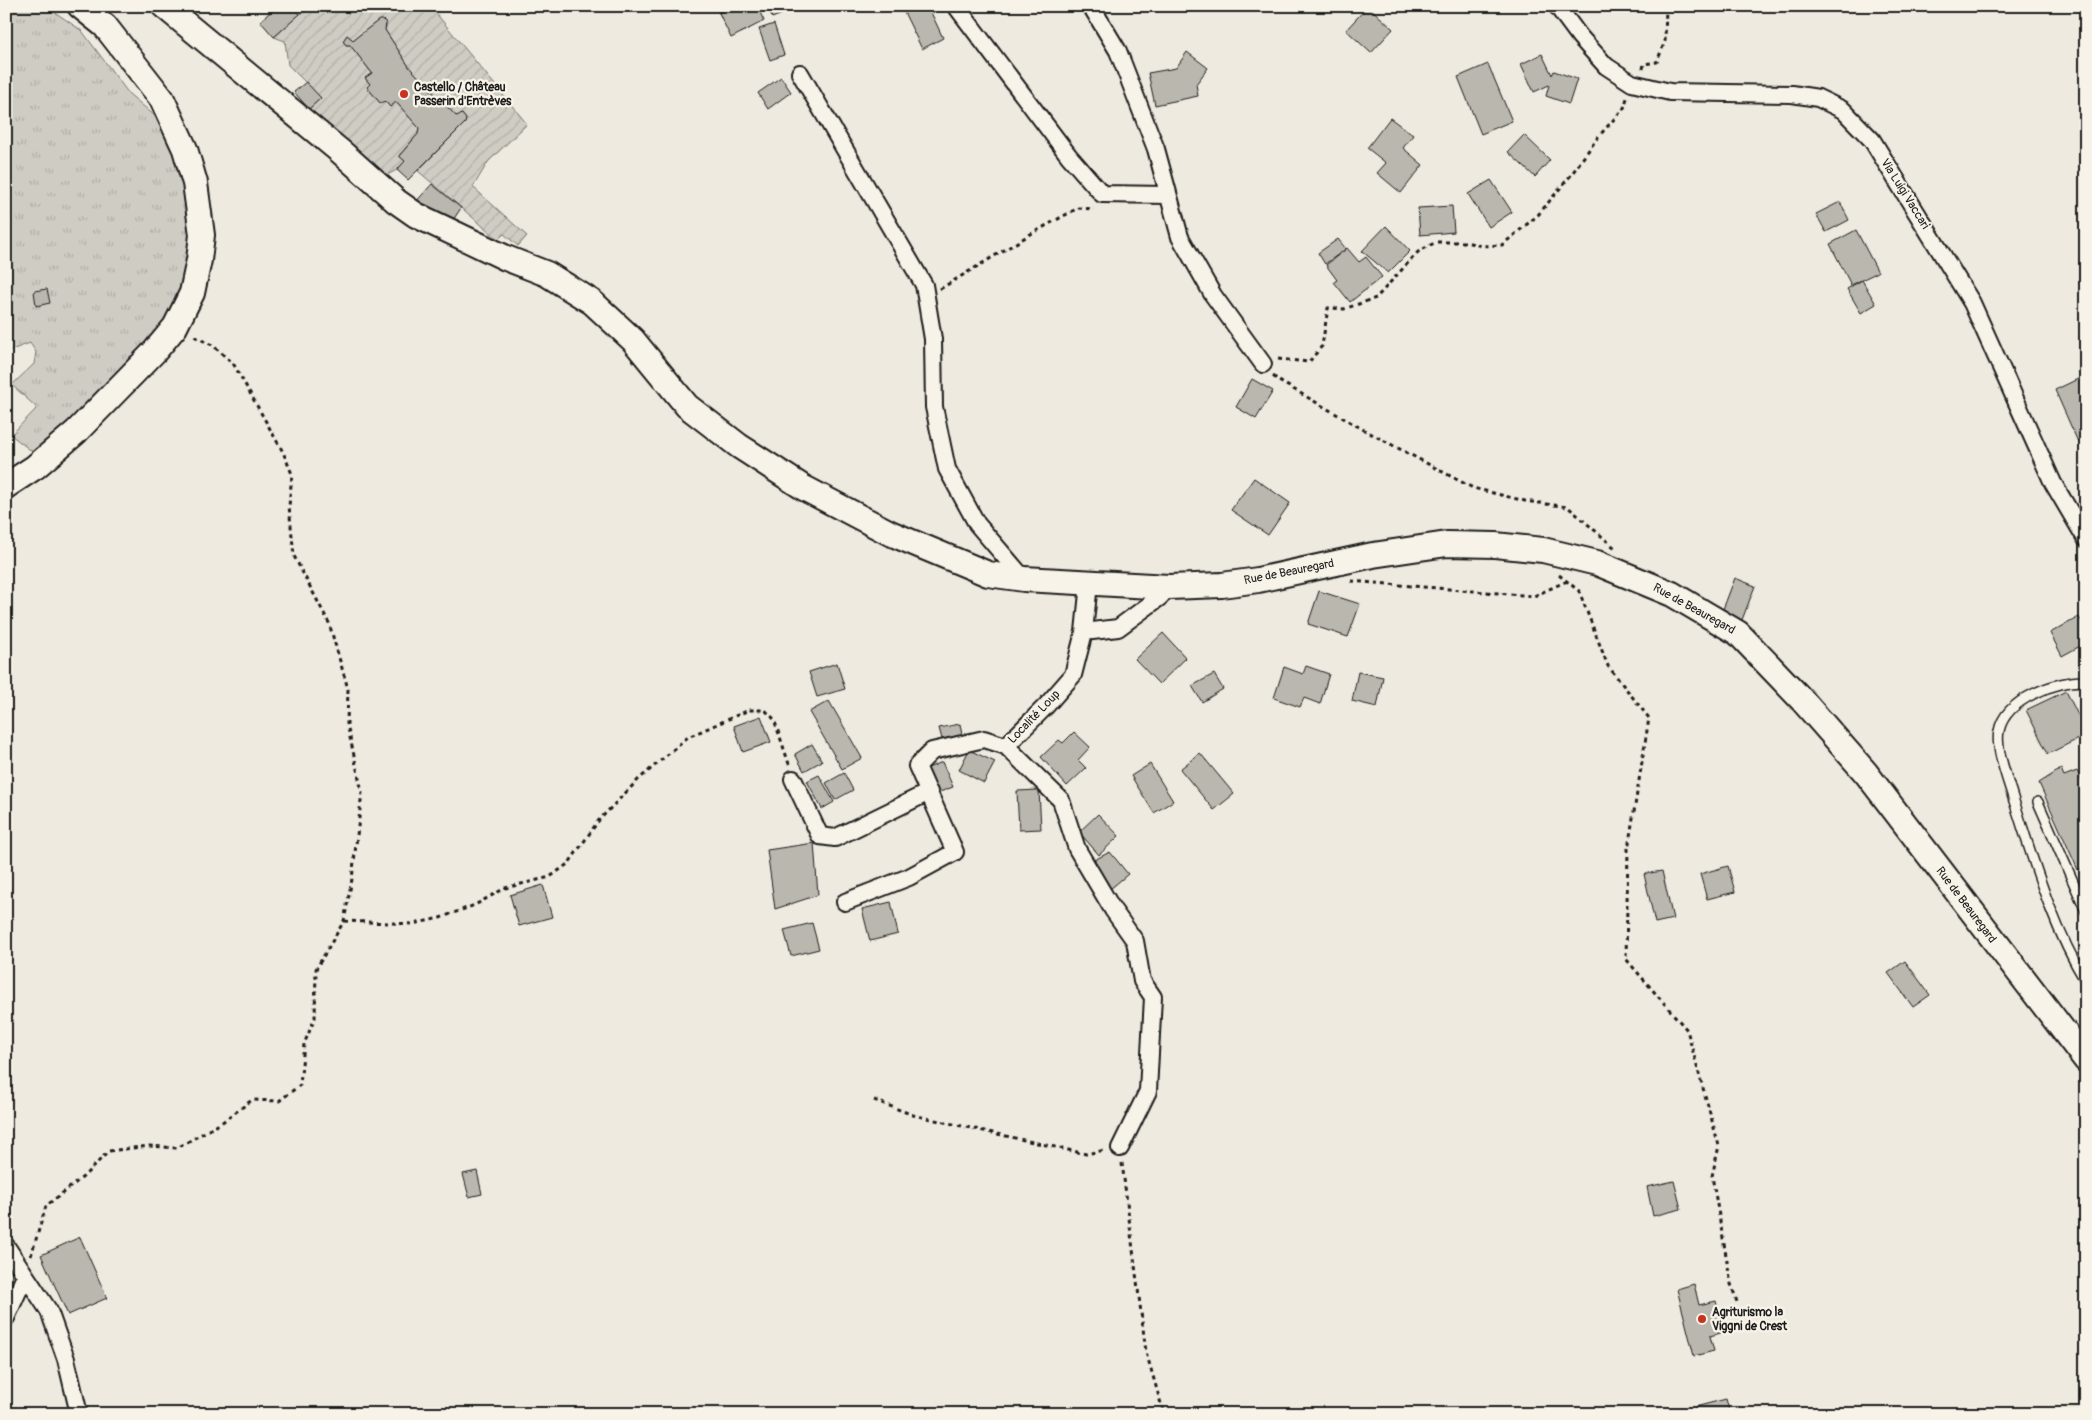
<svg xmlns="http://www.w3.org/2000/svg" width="2092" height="1420" viewBox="0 0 2092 1420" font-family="Pangolin,sans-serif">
<defs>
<pattern id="grass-tufts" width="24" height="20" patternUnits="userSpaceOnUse" patternTransform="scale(1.25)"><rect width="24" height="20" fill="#cfccc3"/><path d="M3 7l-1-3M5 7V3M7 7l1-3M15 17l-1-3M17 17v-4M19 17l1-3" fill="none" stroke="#b1afa7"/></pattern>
<pattern id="garden-furrows" width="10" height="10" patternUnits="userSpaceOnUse" patternTransform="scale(1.25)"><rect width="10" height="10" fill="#cfccc3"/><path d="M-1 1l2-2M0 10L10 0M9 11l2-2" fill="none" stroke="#b1afa7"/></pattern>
</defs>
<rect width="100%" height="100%" fill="#eeeae0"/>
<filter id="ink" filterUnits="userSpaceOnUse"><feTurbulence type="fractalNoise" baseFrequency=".02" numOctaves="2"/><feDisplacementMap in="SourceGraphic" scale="10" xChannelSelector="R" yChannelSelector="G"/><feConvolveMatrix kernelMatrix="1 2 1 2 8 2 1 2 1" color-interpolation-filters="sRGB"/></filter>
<g filter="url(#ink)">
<path fill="url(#grass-tufts)" stroke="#767470" d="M6,6H46L82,31L129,94L161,121L180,169L187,202L191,245L184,283L166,322L132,362L64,430L34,453L11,435L37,408L12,385L34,364L36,352L30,343L6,352Z"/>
<path fill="url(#garden-furrows)" stroke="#767470" d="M318,6H430L527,124L488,162L473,187L527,236L518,246L504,234L498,239L418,171L465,123L466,119L462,114L456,116L410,68L385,30L387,25L385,21L379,20L353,40L347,35L343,41L346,45H350L372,73L365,78L370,84L367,87L380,103L385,101L390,107L396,102L419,128L418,134L399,155L405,161L397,170L385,176L309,109L321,98L288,65L285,41L274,37L300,14Z"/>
<path fill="#bab7af" stroke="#1c1c1c" d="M277,6H293L300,14L274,37L260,21Z
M716,6H730L719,13Z
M730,6H757L764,21L731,38L719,13Z
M767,6H796L797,8L772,18Z
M901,6H928L943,38L922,49Z
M1368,6L1393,29L1371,53L1346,30Z
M379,20H383L386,23L385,30L410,68L456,116L462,114L466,119L465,123L408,180L397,170L405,161L399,156L418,134L419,128L396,102L390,107L385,101L380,103L367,87L370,84L365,78L372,73L350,45H346L343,41L347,35L353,40Z
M774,24L784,55L770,60L759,29Z
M1187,52L1208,68L1196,84L1198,96L1155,105L1148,73L1176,68Z
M1542,54L1552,75L1554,71L1577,79L1569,104L1546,96L1549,85L1534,92L1521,64Z
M1488,64L1512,121L1481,134L1458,77Z
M781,77L791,92L768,109L758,93Z
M306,82L321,98L309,109L294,92Z
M1390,118L1413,135L1403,148L1423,165L1401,193L1377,173L1386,163L1367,148Z
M1524,135L1550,160L1535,177L1508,152Z
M1491,180L1512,212L1489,227L1468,194Z
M432,184L461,208L451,223L414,204Z
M1840,202L1849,220L1826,232L1816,214Z
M1452,206L1454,232L1420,235L1418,208Z
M1386,226L1410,251L1388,273L1362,251Z
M1856,230L1878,272L1851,285L1830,244Z
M1338,239L1346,249L1325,264L1318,253Z
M1347,248L1359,262L1366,257L1382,277L1350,302L1334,282L1337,280L1326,265Z
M1862,280L1876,304L1861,313L1847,289Z
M47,289L50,303L36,306L34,291Z
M2082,377L2086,385V438L2078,442L2055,390Z
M1252,379L1273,391L1256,419L1236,407Z
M1254,478L1290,503L1268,535L1231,510Z
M1735,578L1755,586L1740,625L1720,617Z
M1319,591L1360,604L1348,637L1308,624Z
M2079,617L2082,622L2086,620V652L2082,645L2062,656L2050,633Z
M1163,633L1186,658L1159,684L1135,659Z
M837,663L845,689L817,697L809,672Z
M1306,666L1329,674L1320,704L1304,698L1300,707L1274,698L1284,667L1303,674Z
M1358,672L1383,677L1377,707L1352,701Z
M1214,674L1223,689L1202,702L1192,686Z
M2066,691L2086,731V750L2080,738L2048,754L2026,710Z
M829,701L862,758L842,769L809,712Z
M761,716L771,742L743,752L734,726Z
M960,724L962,735L942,739L939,728Z
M1074,732L1090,747L1078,760L1086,768L1067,786L1041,757L1059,740L1063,743Z
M812,744L822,761L804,771L795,754Z
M969,750L995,762L984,783L959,770Z
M1200,753L1234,794L1214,810L1180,769Z
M942,762L953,787L937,793L926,769Z
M1150,764L1173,801L1154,813L1131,776Z
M2061,769L2064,776L2077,771L2086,788V874L2083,868L2078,870L2039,783Z
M844,773L853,790L835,800L826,783Z
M819,775L834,802L822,809L807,781Z
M1039,790L1041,829L1019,830L1017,791Z
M1098,814L1119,836L1099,855L1079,832Z
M814,843L818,895L775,909L767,850Z
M1110,852L1128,874L1109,890L1094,860Z
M1728,866L1735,892L1707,899L1700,874Z
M1662,871L1673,919L1655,923L1644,874Z
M543,885L552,917L519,926L510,895Z
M2086,885V900L2080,888Z
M891,902L898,934L870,941L862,909Z
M812,923L819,949L791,956L784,930Z
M1905,961L1930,995L1913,1007L1888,973Z
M477,1171L482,1194L469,1197L463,1174Z
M1674,1181L1681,1209L1653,1216L1647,1187Z
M80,1237L107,1298L68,1315L41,1255Z
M1694,1284L1699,1305L1716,1301L1724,1332L1710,1336L1714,1351L1694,1356L1677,1289Z
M1726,1399L1730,1414H1697L1695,1407Z"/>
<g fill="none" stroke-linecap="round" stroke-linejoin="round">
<g stroke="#1c1c1c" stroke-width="12">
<path id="lane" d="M2086,681C2057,680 2005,699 1999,731C1995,749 2009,783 2014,801C2034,862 2052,926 2086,982
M2038,802L2086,911"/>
</g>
<g stroke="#1c1c1c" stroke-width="20">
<path id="street" d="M956,6L1069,156L1102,194L1167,195
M1091,6L1118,51L1156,149L1180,237L1213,295L1263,364
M1557,6L1580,37L1606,66L1632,83L1670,92L1792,94L1818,98L1843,110L1872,140L1972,303L2053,483L2086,539
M800,73L924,285L933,339L934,407L947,469L977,524L1024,579
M1084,632L1089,583
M1006,746L1061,800L1077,849L1113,910L1135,941L1142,981L1153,997L1148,1091L1120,1148
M793,779L820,836L835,838L929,792
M845,902L909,877L955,852L917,766L932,751L984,739L1006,746L1046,706L1073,675L1084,632L1118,628L1160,597L1169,587
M6,1246L49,1311L66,1359L79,1414
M6,1318L25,1276"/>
</g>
<g stroke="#1c1c1c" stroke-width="28">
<path id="secondary" d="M164,6L341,152L396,201L416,215L506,258L547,274L592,302L633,340L687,406L739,446L804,488L890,533L988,574L1024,579L1169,587L1222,585L1258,580L1373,555L1447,544L1495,545L1543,550L1597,563L1672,594L1738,633L1803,701L1866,773L2086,1060
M6,486L35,467L76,432L155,351L175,327L192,293L199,260L202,235L195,183L185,149L162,99L105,26L80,6"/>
</g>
<path stroke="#1c1c1c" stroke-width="3" stroke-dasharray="4 4" stroke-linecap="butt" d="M1643,69L1644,64L1657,62L1665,41L1666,6
M940,289L1029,235L1078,208L1094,209
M1278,359L1309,362L1322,346L1328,308L1344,309L1376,298L1418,252L1436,242H1466L1481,246L1502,245L1538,215L1571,175L1598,137L1624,108L1627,98
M1273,376L1279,381L1366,431L1473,488L1525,501L1568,507L1615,548
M1559,575L1579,591L1608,666L1649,718L1628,849L1626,959L1687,1030L1719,1146L1712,1176L1731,1284L1738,1305
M1351,581L1534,596L1567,581
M344,921L413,924L440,918L475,905L505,888L550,877L569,863L599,820L638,780L688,737L749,710H765L774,719L789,764
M874,1100L913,1115L1086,1154L1105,1150
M1122,1163L1146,1352L1164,1414
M31,1256L46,1206L83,1177L109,1151L149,1146L177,1148L221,1123L252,1100L279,1101L300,1085L304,1044L315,1018L316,969L344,921L352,879L362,792L347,724L348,689L329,623L294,556L289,506L292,474L283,452L233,363L212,345L192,335"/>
<use href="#lane" stroke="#f7f3e8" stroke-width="9"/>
<use href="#street" stroke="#f7f3e8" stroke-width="16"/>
<use href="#secondary" stroke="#f7f3e8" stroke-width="24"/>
</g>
</g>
<g fill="#c8321e" stroke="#f7f3e8" stroke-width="2">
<circle cx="404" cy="94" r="5"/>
<circle cx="1702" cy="1319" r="5"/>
</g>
<g text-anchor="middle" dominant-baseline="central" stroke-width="4.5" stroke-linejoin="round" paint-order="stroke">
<g font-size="12" font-weight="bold" fill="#1c1c1c" stroke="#f7f3e8" text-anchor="start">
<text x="414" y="87">Castello / Château<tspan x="414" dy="14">Passerin d'Entrèves</tspan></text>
<text x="1712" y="1312">Agriturismo la<tspan x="1712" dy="14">Viggni de Crest</tspan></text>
</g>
<g font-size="12" fill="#1c1c1c" stroke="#f7f3e8">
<text transform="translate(1905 194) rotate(58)">Via Luigi Vaccari</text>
<text transform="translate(1289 572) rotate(-11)">Rue de Beauregard</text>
<text transform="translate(1694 609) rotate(29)">Rue de Beauregard</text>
<text transform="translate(1034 717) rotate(-46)">Localité Loup</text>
<text transform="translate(1966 905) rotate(53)">Rue de Beauregard</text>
</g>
</g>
<rect width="2092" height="1420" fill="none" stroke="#f7f3e8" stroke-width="25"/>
<rect x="12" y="12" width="2067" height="1395" fill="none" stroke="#1c1c1c" stroke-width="2" filter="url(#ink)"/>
</svg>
